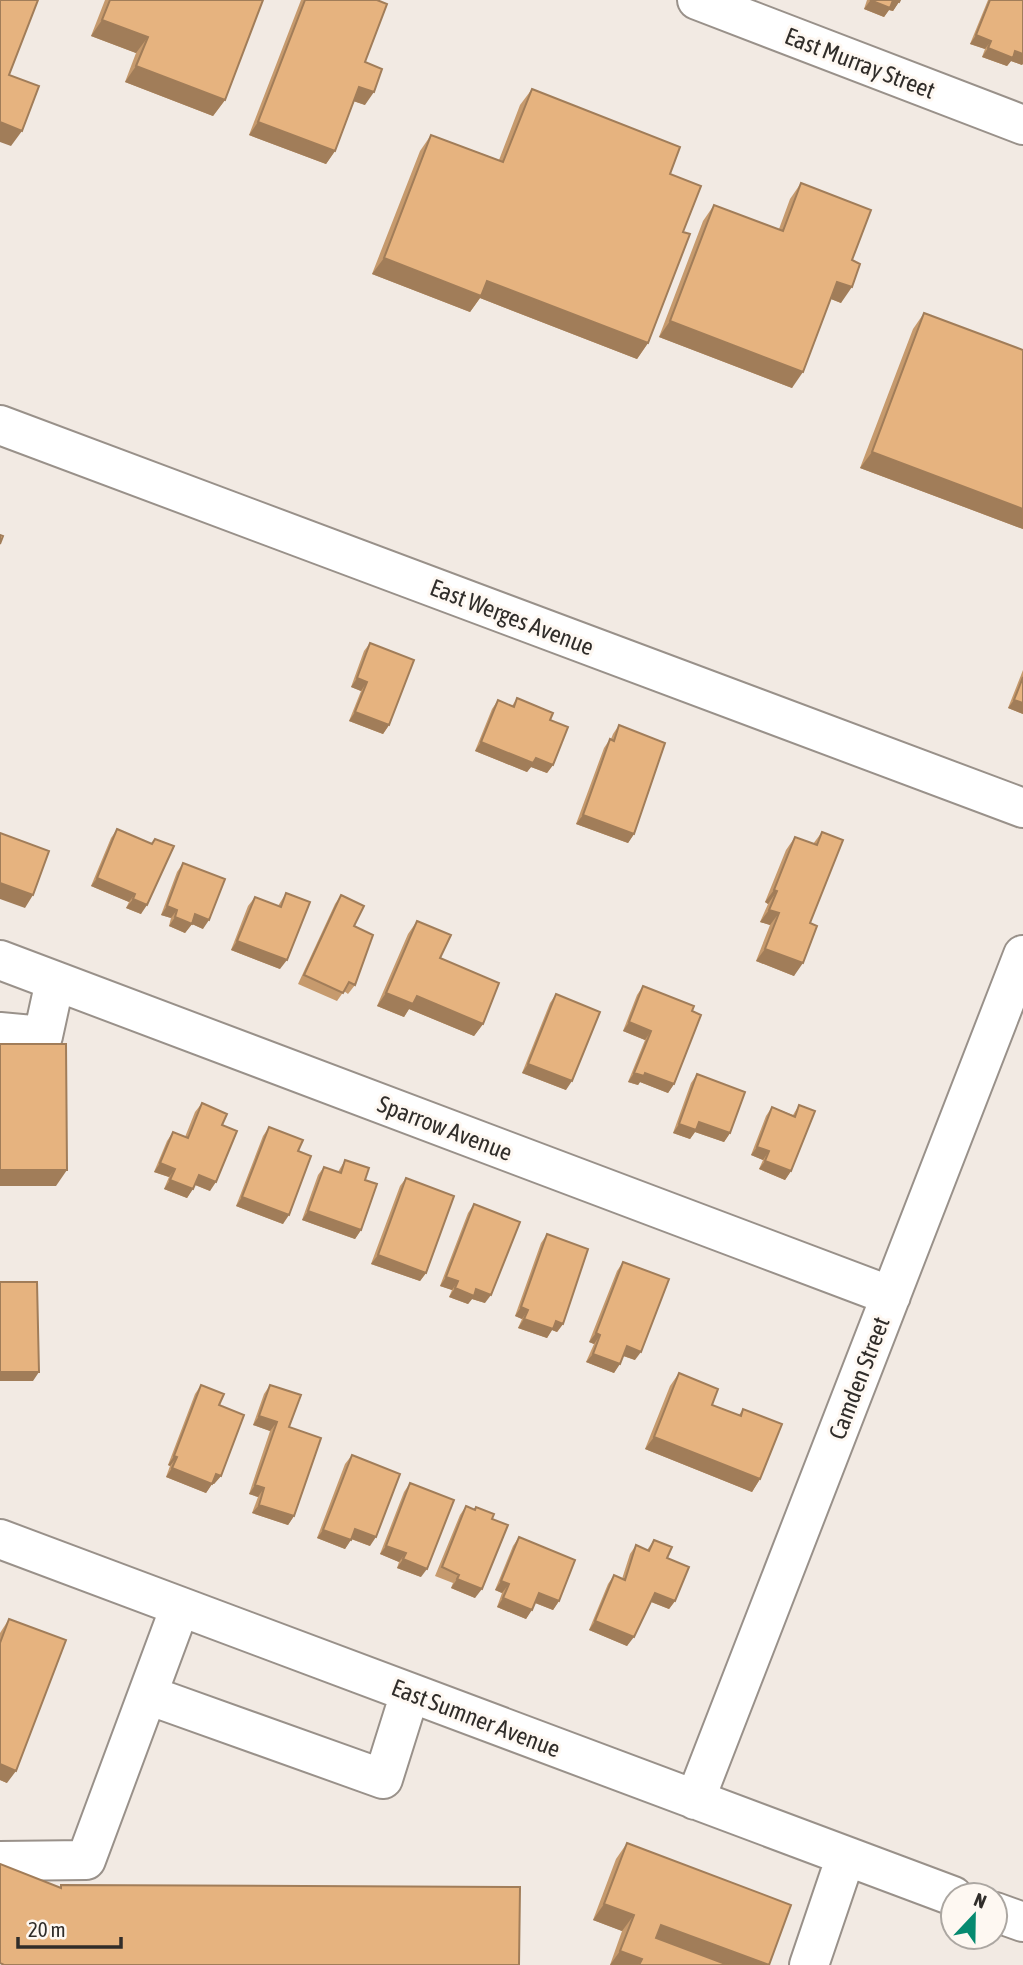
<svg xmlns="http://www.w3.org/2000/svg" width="1023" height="1965" viewBox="0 0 1023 1965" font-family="'Asap Condensed',sans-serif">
<rect width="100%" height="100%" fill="#f2eae3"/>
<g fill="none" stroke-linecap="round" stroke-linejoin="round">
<g stroke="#99918a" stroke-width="42">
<path id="minor" d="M697,0L1023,125
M0,425L1023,808
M0,960L891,1296
M0,1032L43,1036L55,981
M0,1539L953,1896
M148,1695L383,1779L410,1693
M695,1800L1023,955
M0,1861L86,1860L180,1607
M995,1912L1023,1922
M809,1965L846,1856"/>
</g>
<use href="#minor" stroke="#fff" stroke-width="38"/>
</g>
<path fill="#c69a6d" d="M105,0H263L225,100L213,116L125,82L136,53L91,36Z
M301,0H377L365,62V105L354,101L335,151L326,164L249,135Z
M867,0H900L893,11L889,10L884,17L864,9Z
M988,0H1023L1022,65L1011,61L1007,66L982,57L985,49L970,44Z
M532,89L670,174L683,232L648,343L637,359L480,298L470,312L372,274L420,151L431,135L499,160L520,105Z
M801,183L852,260L841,303L831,299L792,388L659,337L703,221L714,205L779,229L790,199Z
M924,313L1023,350V529L860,468L913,329Z
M370,643L389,725L383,734L349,721L361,691L351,687L364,651Z
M1023,670V714L1008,708Z
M517,698L550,720L553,765L547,773L531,767L527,772L475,751L492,709L498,700L512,706Z
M619,725L634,834L628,843L576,824L604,748L610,739H611L613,734Z
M117,829L151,844L155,839L141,914L126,908L129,902L91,886L111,838Z
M822,832L810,923L794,976L756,961L770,925L760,922L768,904L765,902L786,850L795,837L813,844Z
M183,863L203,929L192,924L185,933L169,926L171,918L161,915L177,872Z
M286,893L280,969L231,950L248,906L255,897L278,906Z
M341,895L354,926L355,985L348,994L344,991L337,1001L298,984L335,904Z
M417,921L483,1024L474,1036L409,1009L404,1017L377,1006L408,934Z
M643,986L692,1011L674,1084L668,1093L640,1082L638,1085L628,1082L645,1040L623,1031L637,995Z
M556,994L566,1090L522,1073L550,1003Z
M697,1074L730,1133L724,1142L695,1132L690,1139L673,1133L691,1083Z
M202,1103L222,1125L210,1191L195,1185L187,1198L164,1189L169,1177L154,1172L167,1141L173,1132L185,1137L195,1112Z
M799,1105L791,1171L785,1180L759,1169L763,1160L751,1155L766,1116L772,1107L793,1115Z
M269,1127L298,1151L283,1224L236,1206L263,1136Z
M345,1160L365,1180L361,1230L355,1239L302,1220L318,1175L324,1167L338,1172Z
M406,1178L426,1273L420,1281L371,1264L400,1186Z
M474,1204L485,1303L472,1299L468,1304L449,1297L452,1290L440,1286L468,1213Z
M547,1234L563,1324L557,1332L552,1330L547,1338L518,1328L522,1319L515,1316L541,1243Z
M623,1262L635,1360L623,1356L614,1373L586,1362L594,1344L589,1342L617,1271Z
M679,1373L712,1405L739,1415L743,1409L760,1479L752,1492L645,1449L670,1386Z
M201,1385L219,1405L221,1476L214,1484H212L206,1493L166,1477L170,1466L168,1465L195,1394Z
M270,1385L289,1427L294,1516L288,1525L252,1513L258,1497L249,1494L270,1431L253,1425L264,1394Z
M352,1455L370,1546L351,1539L345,1549L317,1538L345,1464Z
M410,1483L421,1577L397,1568L399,1562L380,1554L404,1492Z
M466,1506L474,1510L476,1507L492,1519L475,1598L451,1588L453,1583L435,1576L460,1515Z
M519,1537L559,1601L553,1610L535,1603L526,1619L497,1607L502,1593L495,1590L513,1546Z
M654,1540L667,1558L675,1601L669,1609L651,1602L627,1646L589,1630L608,1584L614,1575L622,1579L630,1554L636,1545L647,1550Z
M9,1619L7,1783L0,1780V1633Z
M627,1843L769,1965H610L622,1931L593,1920L616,1859Z"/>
<path fill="#a17d59" d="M893,0L899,2L893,11L889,10L884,17L864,9L870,1Z
M102,20L148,37L136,53L91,36Z
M976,35L991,41L985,49L970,44Z
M988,48L1015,51L1023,54V64L1022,65L1011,61L1007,66L982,57Z
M136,66L225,100L213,116L125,82Z
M359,87L374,92L365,105L350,100Z
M0,122L22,131L11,146L0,142Z
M258,122L335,151L326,164L249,135Z
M384,258L487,281L648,343L637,359L480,298L470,312L372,274Z
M837,282L852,287L841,303L826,297Z
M670,321L803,372L792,388L659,337Z
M872,452L1023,509V529L860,468Z
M357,678L367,682L361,691L351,687Z
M1014,700L1023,703V714L1008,708Z
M355,712L389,725L383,734L349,721Z
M481,742L536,758L553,765L547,773L531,767L527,772L475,751Z
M583,815L634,834L628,843L576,824Z
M97,878L135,894L129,902L91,886Z
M0,883L33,895L25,908L0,899Z
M774,890L777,891L768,904L765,902Z
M133,899L147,905L141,914L126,908Z
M167,906L177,910L171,918L161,915Z
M769,910L779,913L770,925L760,922Z
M195,914L209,920L203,929L192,924L185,933L169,926L175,917Z
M237,941L287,960L280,969L231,950Z
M765,949L803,963L794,976L756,961Z
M386,993L417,996L483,1024L474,1036L409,1009L404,1017L377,1006Z
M629,1022L651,1031L645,1040L623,1031Z
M528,1064L572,1081L566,1090L522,1073Z
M634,1073H645L674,1084L668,1093L640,1082L638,1085L628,1082Z
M699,1122L730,1133L724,1142L695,1132L690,1139L673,1133L679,1124Z
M757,1147L769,1151L763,1160L751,1155Z
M765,1161L791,1171L785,1180L759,1169Z
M160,1163L175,1169L169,1177L154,1172Z
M0,1170H67L56,1186H0Z
M199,1175L216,1182L210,1191L193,1184Z
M170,1180L193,1189L187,1198L164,1189Z
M242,1197L289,1215L283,1224L236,1206Z
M308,1211L361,1230L355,1239L302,1220Z
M378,1255L426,1273L420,1281L371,1264Z
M446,1277L458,1281L452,1290L440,1286Z
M455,1288L476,1289L491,1295L485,1303L472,1299L468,1304L449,1297Z
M521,1307L528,1310L522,1319L515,1316Z
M524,1319L556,1321L563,1324L557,1332L552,1330L547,1338L518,1328Z
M596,1333L600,1335L594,1344L589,1342Z
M627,1346L641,1352L635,1360L621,1355Z
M593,1354L620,1364L614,1373L586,1362Z
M0,1372H39L33,1381H0Z
M259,1416L277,1422L270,1431L253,1425Z
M654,1437L760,1479L752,1492L645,1449Z
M174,1456L177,1457L170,1466L168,1465Z
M172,1468L212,1484L206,1493L166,1477Z
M216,1474L221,1476L214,1484L210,1483Z
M255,1485L264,1488L258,1497L249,1494Z
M259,1505L294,1516L288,1525L252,1513Z
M355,1529L376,1537L370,1546L349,1538Z
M323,1530L351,1540L345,1549L317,1538Z
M386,1546L406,1553L399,1562L380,1554Z
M403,1559L427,1569L421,1577L397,1568Z
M457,1579L482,1589L475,1598L451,1588Z
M501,1581L509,1584L502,1593L495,1590Z
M539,1593L559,1601L553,1610L533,1602Z
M655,1593L675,1601L669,1609L649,1601Z
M503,1598L532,1610L526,1619L497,1607Z
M595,1621L634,1637L627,1646L589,1630Z
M0,1764L16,1771L7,1783L0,1780Z
M604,1904L634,1915L622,1931L593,1920Z
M661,1925L768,1965H714L650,1941Z
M620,1951L642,1959L638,1965H610Z"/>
<path fill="#e6b37f" stroke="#a17d59" stroke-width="2" d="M0,0H38L9,75L39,86L22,131L0,122Z
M110,0H263L225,100L136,66L148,37L102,20Z
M305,0H377L387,4L365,62L382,69L374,92L359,87L335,151L258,122Z
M870,0H900L899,2L893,0L890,8Z
M990,0H1023V54L1015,51L1013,58L988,48L991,41L976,35Z
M532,89L680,147L670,174L701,186L683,232L690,234L648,343L487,281L481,296L384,258L431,135L503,162Z
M801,183L871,210L852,260L860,264L852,287L837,282L803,372L670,321L714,205L783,231Z
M924,313L1023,350V509L872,452Z
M0,535L3,536L0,544Z
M370,643L414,660L389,725L355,712L367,682L357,678Z
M1023,677V703L1014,700Z
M517,698L553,713L550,720L568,727L553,765L536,758L533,763L481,742L498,700L514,707Z
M619,725L665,743L634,834L583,815L610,739L614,741Z
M117,829L152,844L155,839L174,846L147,905L133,899L135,894L97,878Z
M822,832L843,840L810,923L817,926L803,963L765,949L779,913L769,910L777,891L774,890L795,837L817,845Z
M0,833L49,851L33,895L0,883Z
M183,863L225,879L209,920L195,914L192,924L175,917L177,910L167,906Z
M286,893L310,902L287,960L237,941L255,897L281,907Z
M341,895L364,906L354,926L373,935L355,985L349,982L343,993L304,975Z
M417,921L451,935L440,958L499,983L483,1024L417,996L413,1004L386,993Z
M643,986L694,1006L692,1011L701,1015L674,1084L645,1073L644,1076L634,1073L651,1031L629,1022Z
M556,994L600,1012L572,1081L528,1064Z
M0,1044H66L67,1170H0Z
M697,1074L745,1092L730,1133L699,1122L696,1130L679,1124Z
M202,1103L227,1114L222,1125L237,1131L216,1182L199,1175L193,1189L170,1180L175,1169L160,1163L173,1132L188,1138Z
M799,1105L815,1111L791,1171L765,1161L769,1151L757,1147L772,1107L795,1117Z
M269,1127L303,1140L298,1151L311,1156L289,1215L242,1197Z
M345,1160L369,1168L365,1180L377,1184L361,1230L308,1211L324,1167L341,1173Z
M406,1178L454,1196L426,1273L378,1255Z
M474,1204L520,1222L491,1295L476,1289L474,1296L455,1288L458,1281L446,1277Z
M547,1234L588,1249L563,1324L556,1321L553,1329L524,1319L528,1310L521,1307Z
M623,1262L669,1279L641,1352L627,1346L620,1364L593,1354L600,1335L596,1333Z
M0,1282H37L39,1372H0Z
M679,1373L718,1389L712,1405L741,1416L743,1409L782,1424L760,1479L654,1437Z
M201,1385L224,1394L219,1405L244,1415L221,1476L216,1474L212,1484L172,1468L177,1457L174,1456Z
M270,1385L301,1395L289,1427L321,1438L294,1516L259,1505L264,1488L255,1485L277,1422L259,1416Z
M352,1455L400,1474L376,1537L355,1529L351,1540L323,1530Z
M410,1483L454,1500L427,1569L403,1559L406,1553L386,1546Z
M466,1506L475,1510L476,1507L494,1514L492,1519L508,1525L482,1589L457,1579L459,1575L442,1567Z
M519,1537L575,1560L559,1601L539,1593L532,1610L503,1598L509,1584L501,1581Z
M654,1540L672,1547L667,1558L689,1567L675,1601L655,1593L634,1637L595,1621L614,1575L625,1580L636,1545L649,1551Z
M9,1619L66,1640L16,1771L0,1764V1643Z
M627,1843L791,1905L769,1965L661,1925L656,1938L728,1965H639L642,1959L620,1951L634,1915L604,1904Z
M0,1864L61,1888V1885L520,1887L519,1965H4L0,1963Z"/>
<g text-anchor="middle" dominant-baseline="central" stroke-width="6" stroke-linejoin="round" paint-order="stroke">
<g font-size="24" fill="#302d2a" stroke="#fef8f2">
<text transform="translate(860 63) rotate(21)">East Murray Street</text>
<text transform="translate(512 617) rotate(21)">East Werges Avenue</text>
<text transform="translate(445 1128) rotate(21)">Sparrow Avenue</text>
<text transform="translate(859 1378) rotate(-69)">Camden Street</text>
<text transform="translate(476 1718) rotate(21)">East Sumner Avenue</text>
</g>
</g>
<g transform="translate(974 1916) rotate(22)"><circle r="33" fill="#fef8f2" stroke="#aca7a2" stroke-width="2"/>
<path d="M0-5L12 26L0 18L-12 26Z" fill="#068a70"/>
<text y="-10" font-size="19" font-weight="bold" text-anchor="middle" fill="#302d2a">N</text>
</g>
<path d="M18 1937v10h103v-10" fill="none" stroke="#302d2a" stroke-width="3.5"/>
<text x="28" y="1937" font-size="21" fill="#302d2a" stroke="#fef8f2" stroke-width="5" paint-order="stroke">20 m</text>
</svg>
